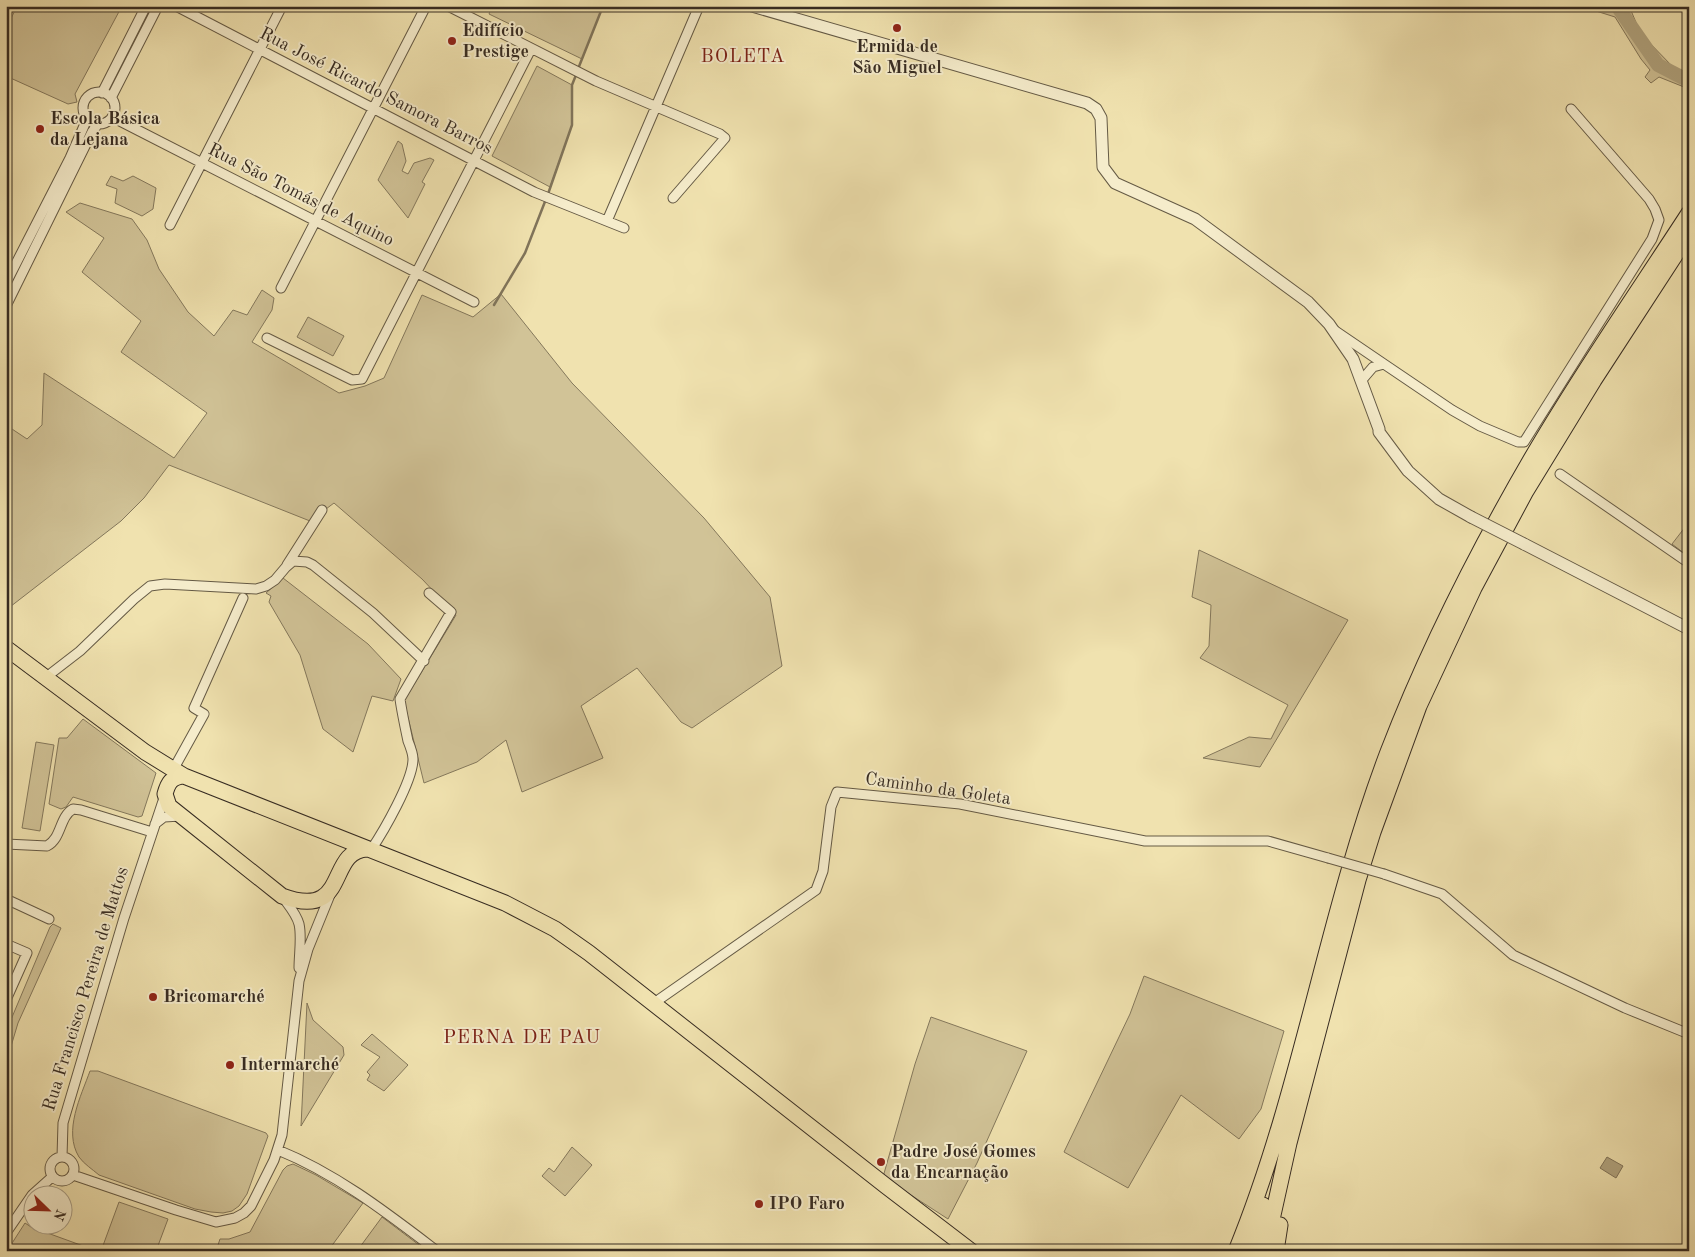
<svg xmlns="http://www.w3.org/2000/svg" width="1695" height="1257" viewBox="0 0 1695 1257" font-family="'Old Standard TT',serif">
<rect width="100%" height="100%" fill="#f0e2af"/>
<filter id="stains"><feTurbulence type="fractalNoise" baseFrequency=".004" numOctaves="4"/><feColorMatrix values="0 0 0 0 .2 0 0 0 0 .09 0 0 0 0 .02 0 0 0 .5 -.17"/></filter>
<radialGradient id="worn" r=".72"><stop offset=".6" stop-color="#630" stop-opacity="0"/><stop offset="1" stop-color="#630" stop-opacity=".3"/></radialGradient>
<path fill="#d1c397" stroke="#84785c" d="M17,6H122L75,94L77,102L68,104L6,76V29Z
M492,6H603L582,59L489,14Z
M1594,6H1629L1641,34L1673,67L1685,76L1689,75V89L1659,77L1651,83L1645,77L1650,70L1641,59L1615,17L1596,11Z
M537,66L572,85V125L550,187L492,156Z
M398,141L402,144L406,161L402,171L408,174L414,163L430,158L434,160L422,182L425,184L408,218L378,180Z
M111,176L123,181L133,176L156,188L153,209L142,216L115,203L117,189L106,185Z
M80,203L132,219L147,240L159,269L188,312L214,336L233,310L247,315L262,290L274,298L272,310L252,342L339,393L365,386L384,378L422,295L473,317L501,294L572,383L704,518L770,597L782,666L692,728L681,722L637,668L581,706L603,758L522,792L506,740L477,762L424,783L404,701L456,615L422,579L334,503L310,521L169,465L144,498L121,521L6,610V425L27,439L42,425L44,373L174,458L207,413L121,352L141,321L82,272L104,238L66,212Z
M308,317L344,336L333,356L297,337Z
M1689,522V557L1672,544Z
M1199,550L1348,620L1260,767L1203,758L1249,737L1271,739L1288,705L1200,658L1209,646L1211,605L1192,597Z
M283,578L368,644L401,679L393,701L372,696L353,752L323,729L300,655L269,602L271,596L266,593Z
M83,719L156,773L142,816L138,817L73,797L66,807L61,809L49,804L59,738H67Z
M36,742L54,745L40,831L22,828Z
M53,924L61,928L18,1023L6,1063V1024L7,1021L10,1022L50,927Z
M1144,976L1284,1031L1261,1109L1239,1139L1181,1095L1128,1188L1064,1152L1130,1014Z
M307,1003L313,1020L343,1047L344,1055L301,1126Z
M931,1017L1027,1051L977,1163L948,1219L883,1177L915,1064Z
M372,1034L408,1065L384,1091L367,1080L370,1075L367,1072L380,1057L361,1045Z
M90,1071H98L266,1133L268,1136L247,1194L239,1206L232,1211L223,1213L211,1212L195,1209L99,1175C92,1169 84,1164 79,1157C63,1131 81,1096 90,1071Z
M572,1147L592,1165L565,1196L542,1176L549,1168L554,1172Z
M293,1164L316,1175L363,1203L328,1251H216L220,1239H229L250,1232L283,1170L287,1166Z
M119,1202L168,1219L156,1251H101Z
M382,1217L427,1251H357Z
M25,1223L31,1227L97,1251H7Z"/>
<path fill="#b1a47f" stroke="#80745a" d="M1607,1157L1623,1166L1616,1178L1600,1168Z"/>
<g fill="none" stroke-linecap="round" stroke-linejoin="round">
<path stroke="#80745a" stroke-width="2.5" d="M578,69L603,6
M548,194L572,125V85L576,75
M494,305L525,253L546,199"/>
<path stroke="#b1a47f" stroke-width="14" d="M1617,6L1658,65L1689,81"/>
<g stroke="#655a45" stroke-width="11">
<path id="minor" d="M176,6L534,192L624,228
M448,6L596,81L720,134L725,138L673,198
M83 108a16 16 0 1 1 32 0a16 16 0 1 1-32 0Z
M102,93L146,6
M111,98L158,6
M112,117L474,302
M607,221L699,6
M170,225L282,6
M6,283L70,158L87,119
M281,288L426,6
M6,306L92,132L98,124
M1334,330L1384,364
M267,338L352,380L362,379L531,49
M1361,381L1373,367L1384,364L1452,410L1480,426L1518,442H1524L1652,239L1659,220L1655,209L1649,199L1571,109
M1560,474L1689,563
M287,565L322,510
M45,678L80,651L134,599L150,586L165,584L256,589L266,586L275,580L286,567L293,561L307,562L313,565L373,613L424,661
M173,770L204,714L194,708L243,598
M155,824L164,817L181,816
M6,844L47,846C62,838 59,817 73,809L81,810L152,832
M371,850C383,832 413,781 413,759C413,754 410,746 408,741C405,727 402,713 400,699L451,612L429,593
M1384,874L1442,894L1513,955L1625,1008L1689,1034
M282,896C288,905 296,913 299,924C302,937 299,954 299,968
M6,899L49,919
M6,944L27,953L6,1000
M654,1003L816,890L823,871L831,807L837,792L960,804L1145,841H1268L1328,858
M278,1150C337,1174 387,1213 437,1251
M50 1169a12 12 0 1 1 24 0a12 12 0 1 1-24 0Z
M62,1157L63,1123L124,918L165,795
M73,1175L176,1210L216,1222L235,1218L244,1213L251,1206L274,1160L282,1135L299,981L308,949L332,890
M33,1194L52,1177
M6,1233L32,1195"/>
</g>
<g stroke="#655a45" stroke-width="13">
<path id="tertiary" d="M752,6L1087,103L1096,109L1101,118L1103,167L1115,183L1195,219L1308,302L1329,324L1353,359L1379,429V432L1408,471L1439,499L1471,517
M1524,544L1689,629"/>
</g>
<g stroke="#372c22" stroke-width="17">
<path id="primary" d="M6,648L145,752L184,776L505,903L555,929L589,953L886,1186L971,1251
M184,776C171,777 168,783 165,794L169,806L282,896C350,921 326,851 367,849
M1236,1251C1302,1090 1326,915 1388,752C1428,648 1478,550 1534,454C1582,372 1637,293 1689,213
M1251,1251L1263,1205
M1265,1251L1289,1143L1358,880L1373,832L1419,706L1474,588L1526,491L1594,380L1689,234
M1276,1251L1280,1225"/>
</g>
<use href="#minor" stroke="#f5eccb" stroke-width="9"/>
<use href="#tertiary" stroke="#f5eccb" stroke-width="11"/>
<use href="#primary" stroke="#f0e2af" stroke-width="15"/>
<g stroke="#655a45" stroke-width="11" stroke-linecap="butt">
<path id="minor-bridge" d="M1328,858L1384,874"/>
</g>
<g stroke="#655a45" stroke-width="13" stroke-linecap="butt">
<path id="tertiary-bridge" d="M1471,517L1524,544"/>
</g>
<use href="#minor-bridge" stroke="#f5eccb" stroke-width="9"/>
<use href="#tertiary-bridge" stroke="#f5eccb" stroke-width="11"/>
</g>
<g fill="#8f2418" stroke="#f5eccb" stroke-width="2">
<circle cx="897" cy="28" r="5"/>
<circle cx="452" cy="41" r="5"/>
<circle cx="40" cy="129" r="5"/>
<circle cx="153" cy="997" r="5"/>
<circle cx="230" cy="1065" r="5"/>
<circle cx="881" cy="1162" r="5"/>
<circle cx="759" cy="1204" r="5"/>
</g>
<g text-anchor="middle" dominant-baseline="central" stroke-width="4" stroke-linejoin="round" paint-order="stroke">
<g font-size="18" font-weight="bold" fill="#372c22" stroke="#f5eccb" text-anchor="start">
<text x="462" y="31">Edifício<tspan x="462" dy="21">Prestige</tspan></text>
<text x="897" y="47" text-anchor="middle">Ermida de<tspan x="897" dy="21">São Miguel</tspan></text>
<text x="50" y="119">Escola Básica<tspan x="50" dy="21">da Lejana</tspan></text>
<text x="163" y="997">Bricomarché</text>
<text x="240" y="1065">Intermarché</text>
<text x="891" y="1152">Padre José Gomes<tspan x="891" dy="21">da Encarnação</tspan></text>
<text x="769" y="1204">IPO Faro</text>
</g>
<g font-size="18" fill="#372c22" stroke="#f5eccb">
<text transform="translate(376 91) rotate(27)">Rua José Ricardo Samora Barros</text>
<text transform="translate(301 195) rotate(27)">Rua São Tomás de Aquino</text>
<text transform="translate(938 789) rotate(8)">Caminho da Goleta</text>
<text transform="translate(86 989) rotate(-73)">Rua Francisco Pereira de Mattos</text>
</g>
<g font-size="19" letter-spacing="1" fill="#7a1f14" stroke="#f5eccb">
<text x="743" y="57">BOLETA</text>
<text x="522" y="1038">PERNA DE PAU</text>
</g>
</g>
<rect width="1695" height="1257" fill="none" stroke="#f0e2af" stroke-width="25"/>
<rect x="8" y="8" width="1680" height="1242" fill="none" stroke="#372c22" stroke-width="2.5"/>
<rect x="12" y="12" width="1670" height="1232" fill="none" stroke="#372c22"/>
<g transform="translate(48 1210) rotate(113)"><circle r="24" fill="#f5eccb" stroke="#a99f87"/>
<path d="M0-4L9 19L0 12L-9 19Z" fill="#8f2418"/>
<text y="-8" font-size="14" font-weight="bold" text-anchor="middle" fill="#372c22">N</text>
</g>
<rect width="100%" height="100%" filter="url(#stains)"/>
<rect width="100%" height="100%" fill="url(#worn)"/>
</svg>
